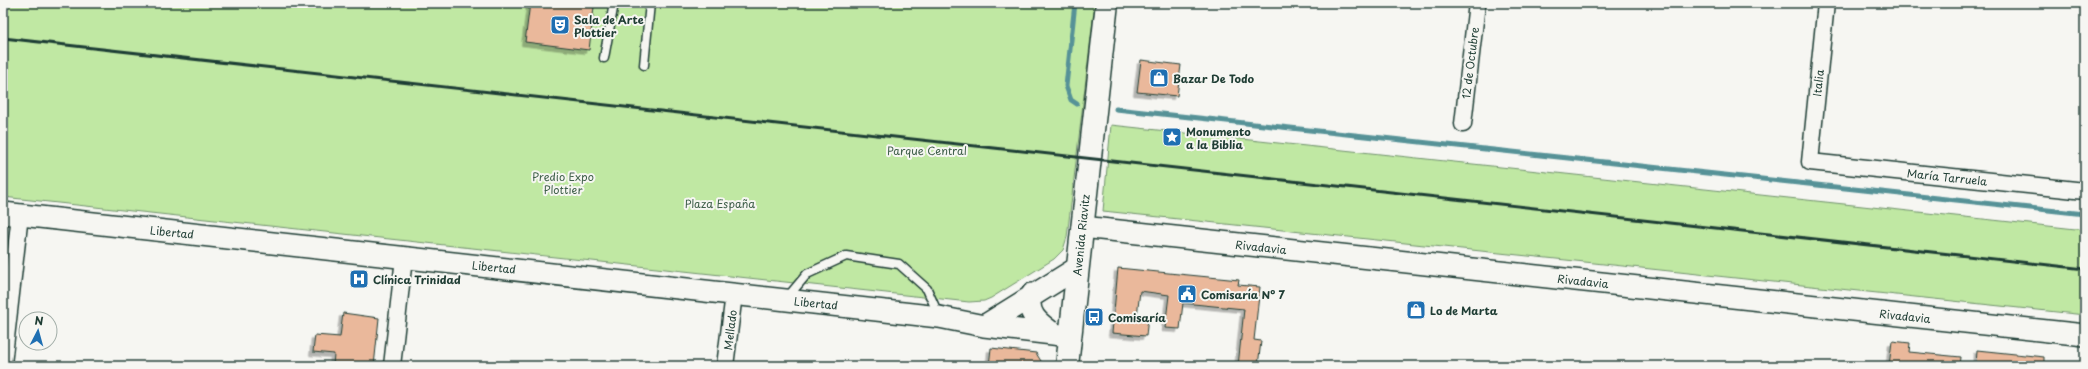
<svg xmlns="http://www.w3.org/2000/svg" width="2088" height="369" viewBox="0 0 2088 369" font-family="'Playpen Sans',sans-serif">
<defs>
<filter id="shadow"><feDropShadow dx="-3.5" dy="3.5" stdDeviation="0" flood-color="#0004"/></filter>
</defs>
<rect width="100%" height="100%" fill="#f6f6f2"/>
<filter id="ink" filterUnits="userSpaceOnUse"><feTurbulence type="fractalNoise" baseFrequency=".025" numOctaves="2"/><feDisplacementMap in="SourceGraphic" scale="8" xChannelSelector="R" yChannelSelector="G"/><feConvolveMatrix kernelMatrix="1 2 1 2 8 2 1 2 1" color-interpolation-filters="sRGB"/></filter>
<g filter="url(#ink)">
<path fill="#c0e8a3" stroke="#70926c" d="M3,3H1095L1067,237L1063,250L1054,259L991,298L984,301L969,302L3,197Z
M1111,125L2085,230V315L1103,211Z"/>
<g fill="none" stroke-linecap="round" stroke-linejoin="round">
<path stroke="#569297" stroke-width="5" d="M1075,3L1066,86L1071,100L1077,104
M1116,109L2085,214"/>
</g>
<path fill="#eab89b" stroke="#1f3d34" filter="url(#shadow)" d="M530,3H561L594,7L589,50L525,42Z
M1141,60L1181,65L1177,96L1137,92Z
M1118,268L1239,280L1238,285L1260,287L1254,340L1261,341L1258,366H1238L1244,309L1183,303L1180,329L1165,328L1169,295L1140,291L1137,316L1148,317L1146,336L1112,333Z
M343,313L379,318L374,366H333L334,354L313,352L315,335L340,337Z
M1892,341L1910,343L1909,352L1961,357L1960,366H1889Z
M991,348L1036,353L1044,366H989Z
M1977,350L2044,357V366H1976Z"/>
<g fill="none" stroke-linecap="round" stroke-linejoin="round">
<g stroke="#1f3d34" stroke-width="11">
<path id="service" d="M604,58L614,3
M644,65L650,3
M786,299L807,274L846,256L899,264L927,289L939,316"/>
</g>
<g stroke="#1f3d34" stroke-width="19">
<path id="minor" d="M1826,3L1810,162L2085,191
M1463,124L1477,3
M3,364L20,215
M392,366L404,258
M725,366L734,294"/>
</g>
<g stroke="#1f3d34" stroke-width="24">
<path id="tertiary" d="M3,213L939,317L984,326L1070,336
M1082,227L2085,335
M1032,294C1024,313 1040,324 1054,334
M984,326L1077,268"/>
</g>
<g stroke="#1f3d34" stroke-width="25">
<path id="secondary" d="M1067,366L1107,3"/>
</g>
<use href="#service" stroke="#f6f6f2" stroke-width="8"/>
<use href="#minor" stroke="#f6f6f2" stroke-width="16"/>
<use href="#tertiary" stroke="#f6f6f2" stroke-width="21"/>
<use href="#secondary" stroke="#f6f6f2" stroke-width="22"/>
<path stroke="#1f3d34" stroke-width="3" d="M3,38L2085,269"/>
</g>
</g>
<defs>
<g id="theatre-square" transform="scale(1)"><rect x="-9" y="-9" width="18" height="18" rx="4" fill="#1f6fb2" stroke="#f6f6f2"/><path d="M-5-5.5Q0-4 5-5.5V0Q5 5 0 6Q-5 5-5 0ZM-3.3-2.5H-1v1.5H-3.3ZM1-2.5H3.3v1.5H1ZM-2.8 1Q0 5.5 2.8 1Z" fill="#fff"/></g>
<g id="shop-square" transform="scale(1)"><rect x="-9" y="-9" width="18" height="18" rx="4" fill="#1f6fb2" stroke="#f6f6f2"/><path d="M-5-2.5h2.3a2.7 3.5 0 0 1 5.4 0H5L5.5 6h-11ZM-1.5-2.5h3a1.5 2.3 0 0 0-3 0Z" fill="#fff"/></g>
<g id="sight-square" transform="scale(1)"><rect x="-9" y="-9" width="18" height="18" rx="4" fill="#1f6fb2" stroke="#f6f6f2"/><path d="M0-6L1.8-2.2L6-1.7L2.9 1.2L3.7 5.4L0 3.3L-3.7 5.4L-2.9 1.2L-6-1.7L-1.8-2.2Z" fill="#fff"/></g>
<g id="hospital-square" transform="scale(1)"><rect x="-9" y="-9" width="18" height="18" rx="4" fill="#1f6fb2" stroke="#f6f6f2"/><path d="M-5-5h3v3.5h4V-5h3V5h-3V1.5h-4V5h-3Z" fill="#fff"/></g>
<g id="civic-square" transform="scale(1)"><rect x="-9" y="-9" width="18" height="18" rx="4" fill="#1f6fb2" stroke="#f6f6f2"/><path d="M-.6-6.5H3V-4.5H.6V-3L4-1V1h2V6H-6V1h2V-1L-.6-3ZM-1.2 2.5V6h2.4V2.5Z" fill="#fff"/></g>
<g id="bus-square" transform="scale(1)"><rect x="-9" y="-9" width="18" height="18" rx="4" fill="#1f6fb2" stroke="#f6f6f2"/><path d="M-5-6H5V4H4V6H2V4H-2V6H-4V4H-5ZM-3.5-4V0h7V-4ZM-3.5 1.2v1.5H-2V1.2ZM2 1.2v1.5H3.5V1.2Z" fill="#fff"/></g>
</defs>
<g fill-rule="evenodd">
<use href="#theatre-square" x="560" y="25"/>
<use href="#shop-square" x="1159" y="78"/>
<use href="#sight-square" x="1172" y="137"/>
<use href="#hospital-square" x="359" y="279"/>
<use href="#civic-square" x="1187" y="294"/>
<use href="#shop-square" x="1416" y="310"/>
<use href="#bus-square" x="1094" y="317"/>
</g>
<g text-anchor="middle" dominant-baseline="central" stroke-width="4" stroke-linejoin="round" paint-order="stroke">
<g font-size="11" font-weight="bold" fill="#1f3d34" stroke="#f6f6f2" text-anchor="start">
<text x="574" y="19">Sala de Arte<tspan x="574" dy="13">Plottier</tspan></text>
<text x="1173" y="78">Bazar De Todo</text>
<text x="1186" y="131">Monumento<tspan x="1186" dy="13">a la Biblia</tspan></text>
<text x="373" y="279">Clínica Trinidad</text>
<text x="1201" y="294">Comisaría N° 7</text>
<text x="1430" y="310">Lo de Marta</text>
<text x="1108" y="317">Comisaría</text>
</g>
<g font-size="11" fill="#1f3d34" stroke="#f6f6f2">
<text transform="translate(1470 63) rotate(-83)">12 de Octubre</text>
<text transform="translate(1818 83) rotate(-84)">Italia</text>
<text transform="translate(1947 177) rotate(6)">María Tarruela</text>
<text transform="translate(172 232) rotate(6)">Libertad</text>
<text transform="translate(1081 235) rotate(-84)">Avenida Riavitz</text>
<text transform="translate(1261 247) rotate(6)">Rivadavia</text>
<text transform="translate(494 267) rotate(6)">Libertad</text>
<text transform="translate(1583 281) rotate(6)">Rivadavia</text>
<text transform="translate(816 303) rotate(6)">Libertad</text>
<text transform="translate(1905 316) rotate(6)">Rivadavia</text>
<text transform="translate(730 330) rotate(-83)">Mellado</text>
</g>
<g font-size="11" fill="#3f5f4a" stroke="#f6f6f2">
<text x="927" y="150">Parque Central</text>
<text x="563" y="176">Predio Expo<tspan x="563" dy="13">Plottier</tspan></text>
<text x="720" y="203">Plaza España</text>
</g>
</g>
<rect width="2088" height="369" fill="none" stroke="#f6f6f2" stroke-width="16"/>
<rect x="8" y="8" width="2072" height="353" fill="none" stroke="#1f3d34" stroke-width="1.5" filter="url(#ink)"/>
<g transform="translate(38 331) rotate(6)"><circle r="19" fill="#f6f6f2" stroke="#a0aca6"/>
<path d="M0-3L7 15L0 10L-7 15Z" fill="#1f6fb2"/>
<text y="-6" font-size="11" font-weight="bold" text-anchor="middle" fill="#1f3d34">N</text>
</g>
</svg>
